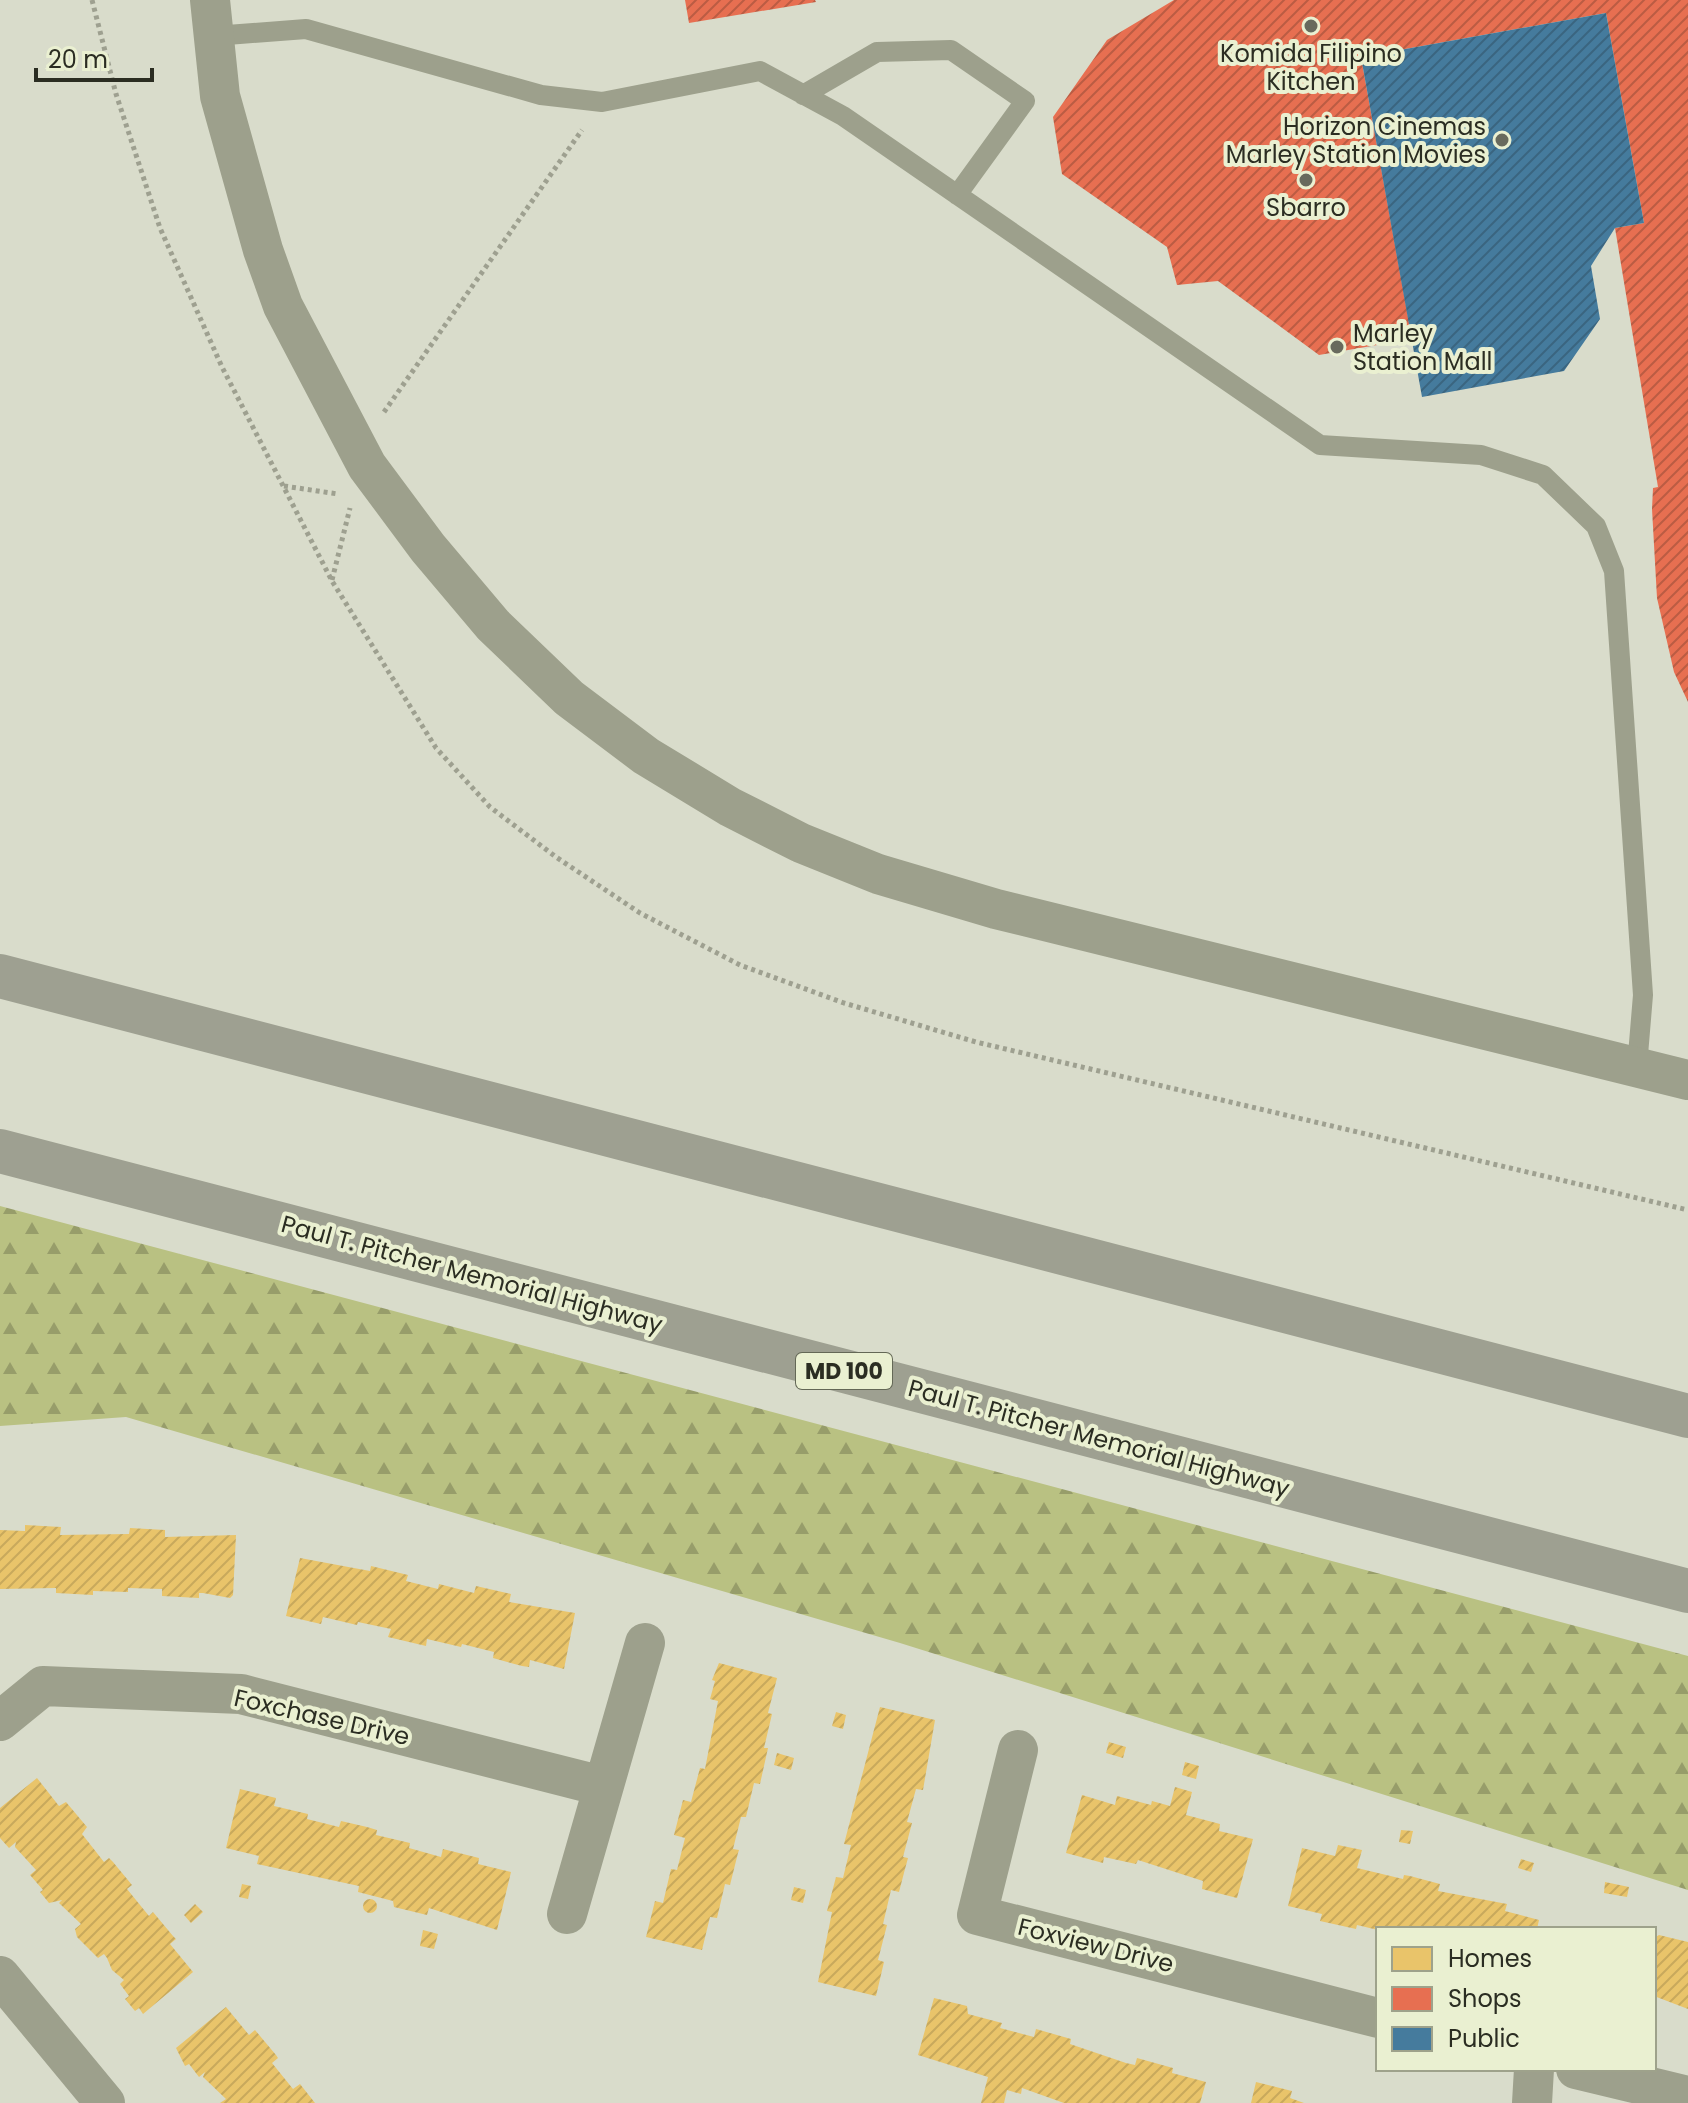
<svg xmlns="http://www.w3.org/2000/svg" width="1688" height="2103" viewBox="0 0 1688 2103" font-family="Poppins,sans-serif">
<defs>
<pattern id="forest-firs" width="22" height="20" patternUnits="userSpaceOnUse" patternTransform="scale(2)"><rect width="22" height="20" fill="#b9c182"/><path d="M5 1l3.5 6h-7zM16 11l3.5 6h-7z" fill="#979d6a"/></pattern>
<pattern id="homes-hatch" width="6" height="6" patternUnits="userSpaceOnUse" patternTransform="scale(2)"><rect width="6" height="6" fill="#e9c46a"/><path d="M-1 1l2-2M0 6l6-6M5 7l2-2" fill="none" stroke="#c8a95c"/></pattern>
<pattern id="shops-hatch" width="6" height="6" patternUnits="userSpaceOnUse" patternTransform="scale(2)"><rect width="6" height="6" fill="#e76f51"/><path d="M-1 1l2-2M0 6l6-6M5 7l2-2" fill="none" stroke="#bb5c43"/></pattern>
<pattern id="public-hatch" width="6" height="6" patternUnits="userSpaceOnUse" patternTransform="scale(2)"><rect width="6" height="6" fill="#457b9d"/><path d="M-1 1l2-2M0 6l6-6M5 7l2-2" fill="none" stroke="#3a6580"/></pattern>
</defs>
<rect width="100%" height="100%" fill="#d9dccb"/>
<path fill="url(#forest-firs)" d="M0,1206L1688,1656V1890L900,1643L126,1417L0,1426Z"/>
<path fill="url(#homes-hatch)" d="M25,1525L61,1527L60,1535L129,1534L130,1528L165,1530V1537L236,1535L233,1595L230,1598L203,1593H199V1598L162,1596V1589L128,1588V1592L93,1591V1595L56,1593V1588L0,1589V1530L25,1531Z
M300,1558L370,1571L371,1566L408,1575L406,1581L438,1589L439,1584L474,1593L476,1586L511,1594L509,1602L575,1613L564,1669L530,1660L529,1667L522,1666L493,1658L494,1652L462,1644L461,1647L427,1639L426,1646L388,1637L391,1629L358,1622L357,1625L323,1617L321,1624L286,1616Z
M719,1663L777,1678L768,1713L772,1714L764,1748H768L760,1784L754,1783L746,1817H741L733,1849L739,1850L738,1853L730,1885L725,1884L717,1918L710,1917L702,1950L646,1937L655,1901L663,1903L671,1869L677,1870L685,1838L674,1835L683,1800L691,1802L700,1768L705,1769L718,1701L710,1699L715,1681L712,1680Z
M880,1707L935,1720L923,1790L916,1789L907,1822L912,1823L903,1857L908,1858L905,1869L899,1892L891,1890L883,1924L887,1925L878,1960L884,1962L876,1996L818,1982L832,1912L827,1911L836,1877L843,1878L851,1845L844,1844Z
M836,1712L846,1715L843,1729L832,1726Z
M1109,1742L1126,1747L1123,1758L1106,1753Z
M777,1753L794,1758L791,1770L774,1765Z
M1185,1762L1199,1766L1196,1779L1182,1775Z
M37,1778L59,1806L66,1802L87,1827L82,1834L104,1862L109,1858L113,1862L132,1885L127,1889L149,1916L153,1912L173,1936L176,1939L170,1944L193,1972L143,2014L139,2008L135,2011L125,1999L129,1996L120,1984L124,1980L112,1970L107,1958L104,1954L98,1958L77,1937L75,1929L81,1924L59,1903L62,1900L49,1903L40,1892L43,1890L30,1875L36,1870L15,1847L16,1842L9,1848L0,1838V1808Z
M1175,1787L1192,1792L1186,1815L1220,1824L1219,1831L1253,1839L1237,1898L1202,1889L1203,1881L1138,1860L1136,1864L1104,1857L1103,1863L1066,1853L1082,1795L1115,1805L1117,1796L1151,1805L1152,1801L1170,1806Z
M240,1789L276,1798L274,1806L308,1814L307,1819L339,1827L341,1821L367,1827L377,1830L376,1835L410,1843L409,1848L441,1857L443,1849L479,1858L478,1864L511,1872L497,1930L429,1908L427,1915L394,1907L393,1901L358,1892L359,1886L257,1864L259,1856L226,1848Z
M1401,1830L1413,1831L1410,1844L1399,1842Z
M1338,1845L1362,1850L1357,1868L1403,1879L1404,1875L1410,1876L1440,1884L1438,1891L1507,1904L1505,1911L1539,1920L1537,1929L1378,1930L1357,1925L1356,1929L1320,1921L1322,1914L1288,1906L1302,1848L1335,1856Z
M1521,1859L1534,1863L1531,1872L1518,1868Z
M1605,1882L1629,1887L1627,1897L1604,1893Z
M242,1884L251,1886L248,1899L239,1897Z
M794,1887L806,1890L803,1903L791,1900Z
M363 1906a7 7 0 1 1 14 0a7 7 0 1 1-14 0Z
M195,1904L203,1912L191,1923L184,1915Z
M423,1930L438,1934L434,1949L420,1946Z
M1659,1935L1688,1942V2009L1654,1996V1938Z
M934,1998L967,2006L968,2014L1002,2023L1000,2028L1034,2037L1036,2029L1071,2039L1070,2044L1126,2063L1135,2065L1137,2058L1173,2068L1172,2073L1206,2082L1200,2103H1064L1022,2088L1021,2094L1007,2090L1004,2103H981L988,2077L918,2055Z
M226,2007L249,2035L255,2030L276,2055L278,2058L272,2063L293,2089L300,2084L315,2103H220L226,2099L203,2077L205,2072L199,2077L189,2064L185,2066L176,2048Z
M1256,2082L1292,2091L1290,2098L1304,2103H1251Z"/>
<path fill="url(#shops-hatch)" d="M685,0H815L816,2L689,23Z
M1174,0H1688V702L1674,672L1657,598L1652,509L1653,488L1658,487L1615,228L1644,223L1606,13L1361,57L1412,339L1319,355L1218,281L1177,285L1167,247L1062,174L1053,117L1107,40Z"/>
<path fill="url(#public-hatch)" d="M1606,13L1644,223L1615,228L1591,266L1600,319L1564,371L1422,397L1361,57Z"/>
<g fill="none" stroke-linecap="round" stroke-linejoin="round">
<path stroke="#9ea090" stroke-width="5" stroke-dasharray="4 4" stroke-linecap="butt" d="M92,0L116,94L160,228L222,367L332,581L436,748L490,807L556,857L640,913L740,965L844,1003L976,1042L1688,1210
M384,412L582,130
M284,486L338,494
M332,580L350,508"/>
<path stroke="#9da08c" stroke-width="20" d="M214,36L306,29L541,95L602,102L760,71L843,116L1320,445L1481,455L1543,475L1596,526L1614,571L1643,995L1637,1067
M803,95L877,52L951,50L1025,101L957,195"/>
<path stroke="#9da08c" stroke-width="40" d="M210,0L220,96L263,250L283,306L367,466L428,548L493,625L569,698L646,756L730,807L801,843L878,874L996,909L1688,1080
M0,1721L43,1686L241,1694L602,1786
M1018,1750L977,1915L1378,2018
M567,1914L645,1643
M0,1976L105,2103
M1576,2069L1688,2096
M1532,2103L1534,2069"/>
<path stroke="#9ea091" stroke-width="44" d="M0,976L1688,1416
M0,1151L1688,1591"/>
</g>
<g fill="#686a5d" stroke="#eaf0d1" stroke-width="3">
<circle cx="1311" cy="26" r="8"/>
<circle cx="1502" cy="140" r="8"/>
<circle cx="1306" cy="180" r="8"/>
<circle cx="1337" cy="347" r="8"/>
</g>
<g text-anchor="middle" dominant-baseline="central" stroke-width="8" stroke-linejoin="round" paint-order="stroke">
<rect fill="#eaf0d1" stroke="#646856" stroke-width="2" x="796" y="1353" width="96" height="36" rx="6"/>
<g font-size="22" font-weight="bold" fill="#2b2d22">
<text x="844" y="1371">MD 100</text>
</g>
<g font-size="24" fill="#2b2d22" stroke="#eaf0d1">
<text x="1311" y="53">Komida Filipino<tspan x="1311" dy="28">Kitchen</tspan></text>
<text x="1486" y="126" text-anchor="end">Horizon Cinemas<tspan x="1486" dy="28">Marley Station Movies</tspan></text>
<text x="1306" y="207">Sbarro</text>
<text x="1353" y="333" text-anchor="start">Marley<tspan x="1353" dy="28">Station Mall</tspan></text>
</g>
<g font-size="24" fill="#2b2d22" stroke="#eaf0d1">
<text transform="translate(472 1274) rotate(15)">Paul T. Pitcher Memorial Highway</text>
<text transform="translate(1099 1438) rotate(15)">Paul T. Pitcher Memorial Highway</text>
<text transform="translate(322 1717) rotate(13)">Foxchase Drive</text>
<text transform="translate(1096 1945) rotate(14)">Foxview Drive</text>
</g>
</g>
<rect x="1376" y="1927" width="280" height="144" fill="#eaf0d1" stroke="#9ea28b" stroke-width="2"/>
<rect x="1392" y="1947" width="40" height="24" fill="#e9c46a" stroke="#9ea28b" stroke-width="2"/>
<text x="1448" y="1967" font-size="24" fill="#2b2d22">Homes</text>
<rect x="1392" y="1987" width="40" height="24" fill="#e76f51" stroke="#9ea28b" stroke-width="2"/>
<text x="1448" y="2007" font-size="24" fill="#2b2d22">Shops</text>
<rect x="1392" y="2027" width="40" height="24" fill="#457b9d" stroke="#9ea28b" stroke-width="2"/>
<text x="1448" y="2047" font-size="24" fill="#2b2d22">Public</text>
<path d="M36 68v12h116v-12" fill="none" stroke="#2b2d22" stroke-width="4"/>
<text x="48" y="68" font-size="24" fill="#2b2d22" stroke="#eaf0d1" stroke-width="6" paint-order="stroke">20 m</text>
</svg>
